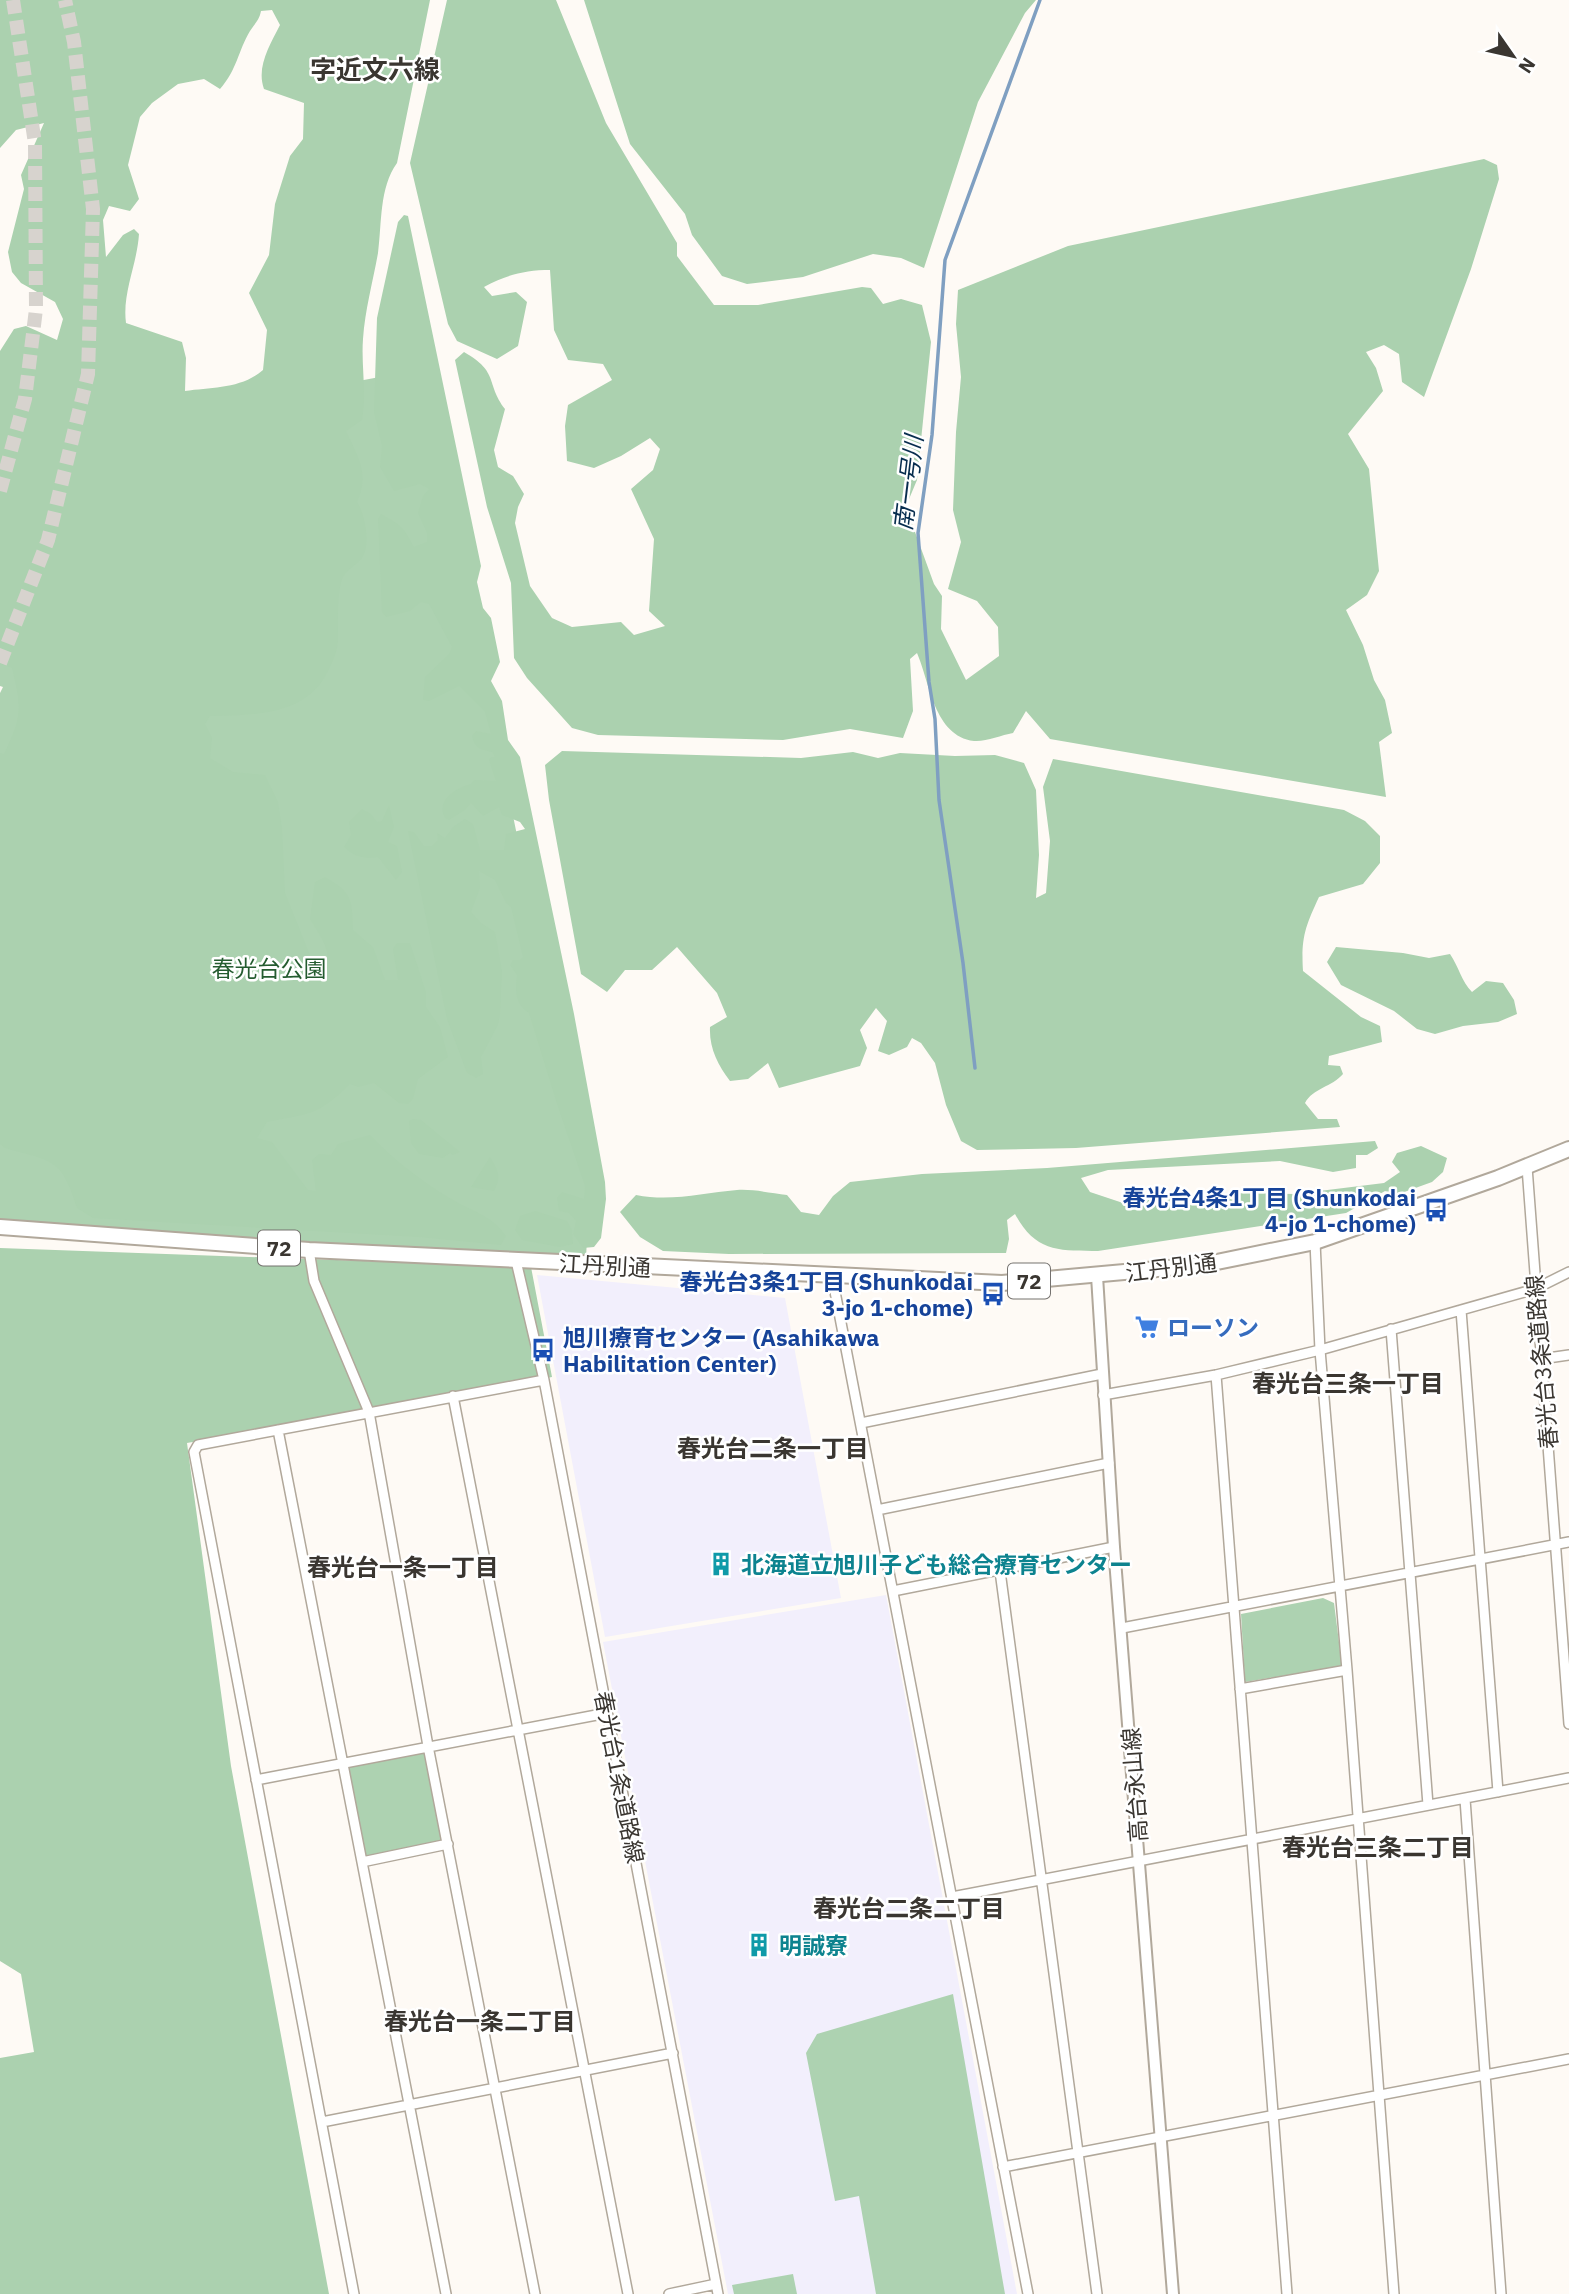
<svg xmlns="http://www.w3.org/2000/svg" width="1569" height="2294" viewBox="0 0 1569 2294" font-family="'IBM Plex Sans','Noto Sans JP',sans-serif">
<rect width="100%" height="100%" fill="#fefaf5"/>
<path fill="#f2effc" d="M537,1275L785,1298L841,1598L605,1637Z
M886,1595L1017,2294H728L603,1642Z"/>
<path fill="#add2b1" d="M422,369L589,1189L586,1260L44,1228L0,1223V693L3,687L0,686V449Z
M1323,1598L1334,1603L1342,1666L1245,1682L1241,1614Z
M428,1746L448,1844L362,1862L343,1763Z
M953,1994L1005,2294H876L859,2196L835,2201L806,2053L817,2034Z
M793,2274L797,2294H734L732,2285Z"/>
<path fill="#abd1af" fill-rule="evenodd" d="M0,0H430L397,163C379,188 382,223 378,253C373,281 365,310 363,339C361,366 367,393 362,420L346,431C358,457 370,474 357,502C365,514 371,545 362,558C357,565 347,569 343,577C337,588 338,627 338,641C337,652 333,661 328,671C307,716 253,715 210,716L205,724L212,738L210,758L233,772L265,775L278,802L282,828L285,893L314,965L325,974C334,952 321,938 310,919L315,882L325,877C353,893 352,900 353,930L373,947L385,980H398L393,949L397,943H410L426,992V1007L440,1027L448,1057L418,1079L413,1099L408,1104L399,1103L374,1083L358,1087L350,1084C317,1117 309,1113 267,1122L257,1138L272,1142L308,1190L316,1191L312,1160L319,1154L331,1155L338,1144L370,1135C393,1159 420,1180 448,1197C470,1211 491,1214 506,1236L501,1245L419,1237L93,1218L77,1208C61,1157 53,1162 5,1148L0,1144V753L4,754C22,716 22,709 12,668L0,664V351L14,329L26,326L57,340L63,319L55,302L21,283L12,272L8,252L24,189L21,175L44,123L16,130L0,148ZM272,10L280,25C270,45 256,67 264,89L304,103L303,139L290,156L275,204L269,255L249,293L267,330L263,370C241,389 212,387 185,391L186,358L182,342L126,323C122,293 137,265 139,234L134,229L123,235L106,257L103,220L109,206L130,211L139,199L128,165L140,117L152,103L178,84L204,79L220,89C237,70 238,51 250,31C255,23 259,21 261,11Z
M447,0H556L606,123L677,243V256L714,305H758L862,287L871,288L883,304L901,299L922,305L931,342L917,480L904,511L911,521L934,584L942,596L941,629L966,680L999,656L998,627L977,601L948,589L961,542L953,510L956,432L961,377L956,324L958,290L1068,246L1484,159L1497,165L1499,179L1471,269L1424,397L1402,382L1399,354L1384,345L1366,352L1376,368L1383,391L1348,434L1369,469L1379,571L1367,595L1346,610L1363,645L1374,680L1385,700L1392,733L1379,742L1386,797L1050,739L1026,711L1013,733C1001,735 986,742 974,741C934,736 930,683 917,653L910,659L913,711L903,738L850,729L783,740L598,735L572,728L527,678L514,658L511,583L487,507L455,360L464,352C500,373 485,382 505,409L494,450L498,467L513,476L524,494L518,507L515,523L530,586L552,618L572,627L621,622L634,635L665,626L649,611L654,539L631,489L653,470L660,449L650,438L621,456L594,468L567,461L565,426L568,405L612,380L603,364L568,360L554,330L550,270C525,270 506,275 484,287L492,296L516,292L527,302L518,346L497,359L457,341L448,324L410,163Z
M584,0H1036L1025,13L978,102L924,268L901,258L873,254L803,277L747,284L722,276L692,235L685,214L630,144Z
M404,215L408,216L481,566L477,582L483,608L491,618L500,662L491,681L502,701L508,740L520,757L574,1014L605,1182L606,1199L601,1238L594,1247L583,1248L573,1234L576,1221L569,1213L559,1211L557,1198L562,1192L584,1199L585,1186L558,1107L529,1013C515,1004 515,991 517,975L510,965L513,960H520L523,957L511,907L506,903L495,880L479,871L480,888L471,912L481,923L495,932L502,971L500,1014L498,1025L481,1057L483,1074L476,1078L467,1073L447,1019L408,831L414,832L424,846H432L438,840L437,833L445,838L453,827L465,819L473,824L480,850H504L506,834L525,829L520,822L502,815L499,807L483,816L471,803L465,810L449,820L446,819C434,802 455,788 471,784L474,780L496,781L489,760L491,757H495L492,752C480,749 475,749 472,736L476,731L491,734L485,712L459,686L429,701L423,700L425,677L449,654L452,647L429,604L421,602L410,611L386,617L382,612L378,519L381,514C402,526 402,525 414,547L427,542V533L418,513L423,496L429,489L420,484L394,491L380,467L382,446L374,412L377,318L398,222Z
M562,751L801,758L853,752L878,758L900,753L955,756L995,755L1024,763L1036,790L1039,855L1036,898L1046,893L1050,841L1043,787L1053,759L1344,810L1365,821L1380,836V863L1363,884L1319,897C1305,927 1301,938 1303,971L1361,1017L1380,1026L1382,1042L1329,1056L1328,1065L1340,1066L1343,1074C1332,1087 1313,1088 1305,1103L1318,1119H1337L1340,1127L1076,1148L977,1150L961,1141L946,1105L935,1063L921,1043L912,1038L907,1047L889,1055L878,1051L887,1021L876,1008L860,1030L867,1048L860,1066L779,1088L768,1063L748,1079L730,1081C718,1065 709,1048 710,1027L727,1017L717,993L677,947L652,970H625L607,992L581,974L549,800L545,765Z
M389,805L394,827L388,842L397,846L402,872L396,880L378,857C363,859 355,857 344,847L351,835L349,822L362,809L371,814L377,822L382,821Z
M1336,947L1403,953L1429,958L1450,954C1459,967 1461,981 1472,992L1486,981L1503,983L1514,1000L1517,1014L1498,1022L1463,1026L1435,1034L1417,1029L1394,1011L1341,985L1327,962Z
M413,1119L421,1120L460,1152L453,1155L450,1153L443,1158L419,1154L411,1143L409,1121Z
M1375,1141L1378,1148L1367,1155H1356V1168L1333,1172L1280,1161L1108,1170L1081,1178L1090,1192L1123,1203L1193,1195L1249,1193L1295,1194L1384,1183L1400,1172L1392,1162L1397,1153L1421,1146L1447,1158L1443,1172L1432,1182L1396,1195L1385,1191L1346,1213L1098,1251C1059,1251 1035,1252 1015,1214L1007,1220L1009,1239L1006,1253L729,1254L663,1251L640,1237L620,1212L636,1195C671,1202 703,1193 737,1190C753,1189 771,1193 787,1195L801,1212L819,1215L833,1196L850,1182L922,1174L1047,1168Z
M490,1157C498,1170 502,1177 494,1191L471,1187Z
M535,1211L567,1221L572,1230L573,1244L560,1247L522,1240L515,1230L520,1216Z
M0,1248L531,1267L552,1377L187,1443L231,1766L329,2294H0V2058L34,2052L21,1974L0,1961Z"/>
<g fill="none" stroke-linecap="round" stroke-linejoin="round">
<path stroke="#7f9fc1" stroke-width="3.5" d="M975,1068L963,963L939,800L935,719L929,682L918,533L932,435L945,260L1040,0"/>
<path stroke="#d7d3ce" stroke-width="14" stroke-dasharray="14 7" stroke-linecap="butt" d="M0,491L25,399L36,309L35,143L13,0
M0,663L48,540L88,374L93,209L74,42L65,0"/>
<g stroke="#b1a89b" stroke-width="12">
<path id="minor" d="M1527,1167L1569,1724
M1315,1242L1320,1350L1347,1670L1394,2294
M309,1250L314,1281L369,1412L428,1746L535,2294
M516,1261L544,1380L718,2294
M832,1276L1028,2294
M1461,1310L1498,1792
M1391,1329L1428,1805
M1541,1359L1569,1355
M1216,1375L1287,2294
M1103,1395L1216,1375L1320,1350L1535,1289L1569,1272
M453,1396L628,2294
M861,1423L1102,1374
M278,1430L446,2294
M877,1510L1109,1463
M1000,1571L1097,2294
M893,1591L1114,1547
M1122,1628L1569,1542
M1240,1689L1347,1670
M256,1780L607,1713
M1465,1799L1501,2294
M362,1862L448,1844
M952,1897L1569,1778
M322,2122L673,2053
M1003,2167L1569,2059
M354,2294L194,1452L198,1445L544,1380
M669,2294L716,2284"/>
</g>
<g stroke="#b1a89b" stroke-width="14">
<path id="tertiary" d="M1097,1276L1114,1547L1173,2294"/>
</g>
<g stroke="#b1a89b" stroke-width="18">
<path id="primary" d="M0,1227L309,1250L1002,1283L1202,1265L1315,1242L1498,1178L1569,1149"/>
</g>
<use href="#minor" stroke="#fff" stroke-width="9"/>
<use href="#tertiary" stroke="#fff" stroke-width="10"/>
<use href="#primary" stroke="#fff" stroke-width="14"/>
</g>
<defs>
<g id="bus-bare" transform="scale(1.89)"><path d="M-5-6H5V4H4V6H2V4H-2V6H-4V4H-5ZM-3.5-4V0h7V-4ZM-3.5 1.2v1.5H-2V1.2ZM2 1.2v1.5H3.5V1.2Z" fill="#1a4fb4" stroke="#fff" stroke-width="2.5" paint-order="stroke"/></g>
<g id="supermarket-bare" transform="scale(1.89)"><path d="M-6-5.5h2.5l.6 2H6L4.5 2H-2.5L-4.4-4H-6ZM-1.5 3.2a1.3 1.3 0 1 0 .1 0ZM3 3.2a1.3 1.3 0 1 0 .1 0Z" fill="#3f7fe0" stroke="#fff" stroke-width="2.5" paint-order="stroke"/></g>
<g id="building-bare" transform="scale(1.89)"><path d="M-4-6H4V6H1V3H-1V6H-4ZM-2.5-4.3h1.7v1.8h-1.7ZM.8-4.3h1.7v1.8H.8ZM-2.5-1h1.7V.8h-1.7ZM.8-1h1.7V.8H.8Z" fill="#0f9aa8" stroke="#fff" stroke-width="2.5" paint-order="stroke"/></g>
</defs>
<g fill-rule="evenodd">
<use href="#bus-bare" x="1436" y="1210"/>
<use href="#bus-bare" x="993" y="1294"/>
<use href="#supermarket-bare" x="1147" y="1327"/>
<use href="#bus-bare" x="543" y="1350"/>
<use href="#building-bare" x="721" y="1564"/>
<use href="#building-bare" x="759" y="1945"/>
</g>
<g text-anchor="middle" dominant-baseline="central" stroke-width="5" stroke-linejoin="round" paint-order="stroke">
<g fill="#fff" stroke="#75726f" stroke-width="2">
<rect x="258" y="1230.5" width="42" height="35" rx="5"/>
<rect x="1008" y="1263.5" width="42" height="35" rx="5"/>
</g>
<g font-size="21" font-weight="bold" fill="#3a3631">
<text x="279" y="1248">72</text>
<text x="1029" y="1281">72</text>
</g>
<g font-size="23" fill="#255c30" stroke="#fff">
<text x="269" y="968">春光台公園</text>
</g>
<g font-size="23" font-weight="bold" fill="#164399" stroke="#fff" text-anchor="end">
<text x="1416" y="1197">春光台4条1丁目 (Shunkodai<tspan x="1416" dy="26">4-jo 1-chome)</tspan></text>
<text x="973" y="1281">春光台3条1丁目 (Shunkodai<tspan x="973" dy="26">3-jo 1-chome)</tspan></text>
<text x="563" y="1337" text-anchor="start">旭川療育センター (Asahikawa<tspan x="563" dy="26">Habilitation Center)</tspan></text>
</g>
<g font-size="23" fill="#3a3631" stroke="#fff">
<text transform="translate(605 1265) rotate(3)">江丹別通</text>
<text transform="translate(1171 1267) rotate(-7)">江丹別通</text>
<text transform="translate(1541 1362) rotate(-95)">春光台3条道路線</text>
<text transform="translate(620 1777) rotate(79)">春光台1条道路線</text>
<text transform="translate(1134 1785) rotate(-94)">高台永山線</text>
</g>
<g font-size="23" font-weight="bold" fill="#366cbe" stroke="#fff" text-anchor="start">
<text x="1167" y="1327">ローソン</text>
</g>
<g font-size="23" font-weight="bold" fill="#0d838f" stroke="#fff" text-anchor="start">
<text x="741" y="1564">北海道立旭川子ども総合療育センター</text>
<text x="779" y="1945">明誠寮</text>
</g>
<g font-size="24" font-style="italic" fill="#072d4e" stroke="#fff">
<text transform="translate(908 483) rotate(-83)">南一号川</text>
</g>
<g font-size="24" font-weight="bold" fill="#3a3631" stroke="#fff">
<text x="1348" y="1383">春光台三条一丁目</text>
<text x="773" y="1448">春光台二条一丁目</text>
<text x="403" y="1567">春光台一条一丁目</text>
<text x="1378" y="1847">春光台三条二丁目</text>
<text x="909" y="1908">春光台二条二丁目</text>
<text x="480" y="2021">春光台一条二丁目</text>
</g>
<g font-size="26" font-weight="bold" fill="#3a3631" stroke="#fff">
<text x="375" y="69">字近文六線</text>
</g>
</g>
<g transform="translate(1513 56) rotate(124)" stroke="#ffffff" stroke-width="5" paint-order="stroke">
<path d="M0-5L12 26L0 18L-12 26Z" fill="#3a3631"/>
<text y="-10" font-size="19" font-weight="bold" text-anchor="middle" fill="#3a3631">N</text>
</g>
</svg>
